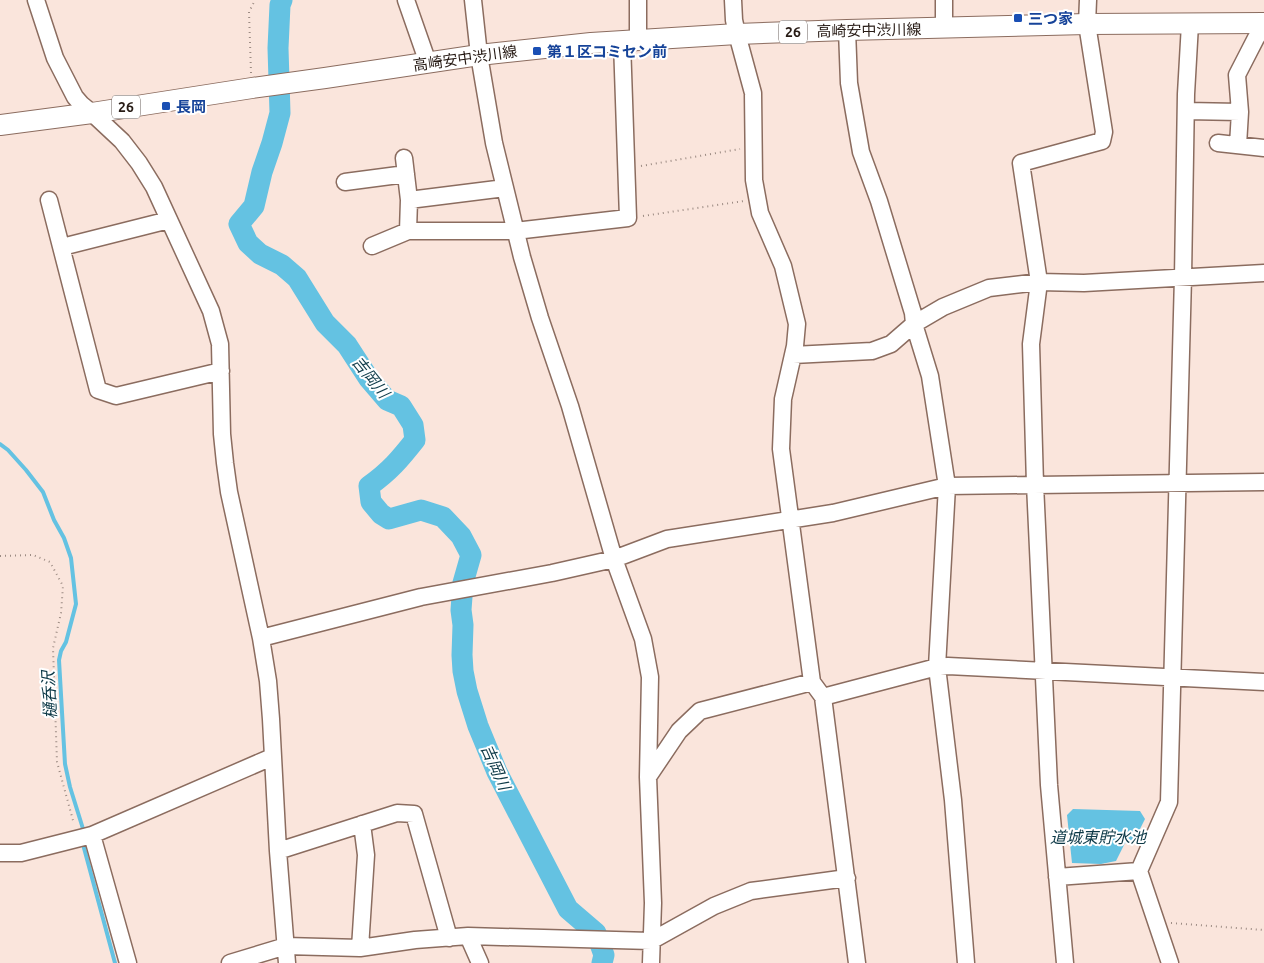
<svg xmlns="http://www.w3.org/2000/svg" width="1264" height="963" viewBox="0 0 1264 963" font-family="Ubuntu,'Noto Sans JP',sans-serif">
<rect width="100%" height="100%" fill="#fae5dc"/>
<path fill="#64c2e2" d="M1073,809L1140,811L1145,819L1132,845L1125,843L1116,861L1101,864L1072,863L1067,815Z"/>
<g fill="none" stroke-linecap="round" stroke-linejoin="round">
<path stroke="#64c2e2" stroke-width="4" d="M0,444L8,450L26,470L43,492L54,520L64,538L71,558L76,604L66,642L61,651L59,660L65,764L70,787L84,832
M84,842V848L115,963"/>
<path stroke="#64c2e2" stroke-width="21" d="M282,0L280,5L278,48L280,113L272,143L262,172L254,206L239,224L248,243L260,254L282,265L297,278L325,323L347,345L369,379L387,400L401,406L413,425L415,440C400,459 390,471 369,486L371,502L381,514L389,519L421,510L443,517L461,536L471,555L463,583L461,610L463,625L462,655L463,671L467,691L478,726L497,772L568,909L596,933L604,955L602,963"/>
<g stroke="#8b6c5f" stroke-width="19">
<path id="minor" d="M36,0L55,58L75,97L81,104L92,113L122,141L139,163L154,187L211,311L220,344L222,434L225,463L229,492L261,638L268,681L271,719L278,851L287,963
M406,0L428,63
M473,0L479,55L494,143L522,257L540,318L570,406L614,559L643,639L650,677L648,777L653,903L651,963
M638,0V41
M733,0L734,20L737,34L753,93L754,180L760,213L783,266L797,324L795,346L783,399L781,449L812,682L823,697L857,963
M944,28V0
M847,30L849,83L861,152L879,201L913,313L914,324L930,376L947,486L937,667L953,800L966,963
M1186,111L1240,112L1237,75L1256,38L1264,26
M1218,143L1264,148
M1238,145L1240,112
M404,158L409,200L505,188
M345,182L406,174
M49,200L98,390L116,396L221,371
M408,231L409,200
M372,246L408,231H515L628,218L622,42
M62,247L169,220
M793,355L872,351L891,344L914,324L943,307L989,288L1039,282L1084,283L1264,273
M261,638L421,597L552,573L614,559L667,539L833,513L947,486L1264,482
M823,697L937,667L948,666L1264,682
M648,777L679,731L700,711L812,682
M92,835L128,963
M278,851L397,813L414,814L449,938
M0,853H21L92,835L272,757
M1139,871L1170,963
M1057,877L1139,871L1169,802L1183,277L1186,94L1190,24
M468,936L480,963
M360,948L366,855L362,824
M230,963L286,946L360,948L415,940L468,936L651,941L714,906L751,891L847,878
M1065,963L1049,785L1035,484L1031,344L1039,282L1021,163L1102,141L1104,132L1087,24L1088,0"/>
</g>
<g stroke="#8b6c5f" stroke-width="22">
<path id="major" d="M0,125L92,113L252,88L325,78L479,55L591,43L737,34L847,30L1087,24L1264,23"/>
</g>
<path stroke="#9c8b83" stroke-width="2" stroke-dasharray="1 4" stroke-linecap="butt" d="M251,73L249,12L255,0
M641,166L740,149
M643,216L744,201
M0,556L33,555L50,562L63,586L61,613L53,648L57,762L74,824
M1171,923L1264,930"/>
<use href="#minor" stroke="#fff" stroke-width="16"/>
<use href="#major" stroke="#fff" stroke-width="20"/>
</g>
<g fill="#1a4fb4" stroke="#fff" stroke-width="2">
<rect x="1013" y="13" width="10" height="10" rx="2.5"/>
<rect x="532" y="46" width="10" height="10" rx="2.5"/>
<rect x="161" y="101" width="10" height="10" rx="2.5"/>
</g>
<g text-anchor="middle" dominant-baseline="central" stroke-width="4" stroke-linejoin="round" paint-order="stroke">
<g fill="#fff" stroke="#685f5b" stroke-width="1">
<rect x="779" y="20.5" width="28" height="23" rx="4"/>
<rect x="112" y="95.5" width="28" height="23" rx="4"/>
</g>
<g font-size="14" font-weight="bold" fill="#271b15">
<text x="793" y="32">26</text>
<text x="126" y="107">26</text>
</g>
<g font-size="15" font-weight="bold" fill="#164399" stroke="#fff" text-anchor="start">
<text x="1028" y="18">三つ家</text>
<text x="547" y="51">第１区コミセン前</text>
<text x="176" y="106">長岡</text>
</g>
<g font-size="15" fill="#271b15" stroke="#fff">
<text transform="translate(869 30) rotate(-1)">高崎安中渋川線</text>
<text transform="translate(465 58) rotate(-8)">高崎安中渋川線</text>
</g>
<g font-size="16" font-style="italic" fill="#0d3947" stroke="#fff">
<text transform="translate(371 377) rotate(51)">吉岡川</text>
<text transform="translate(49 695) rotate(-93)">樋呑沢</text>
<text transform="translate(496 767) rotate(66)">吉岡川</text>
<text x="1098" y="837">道城東貯水池</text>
</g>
</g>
</svg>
